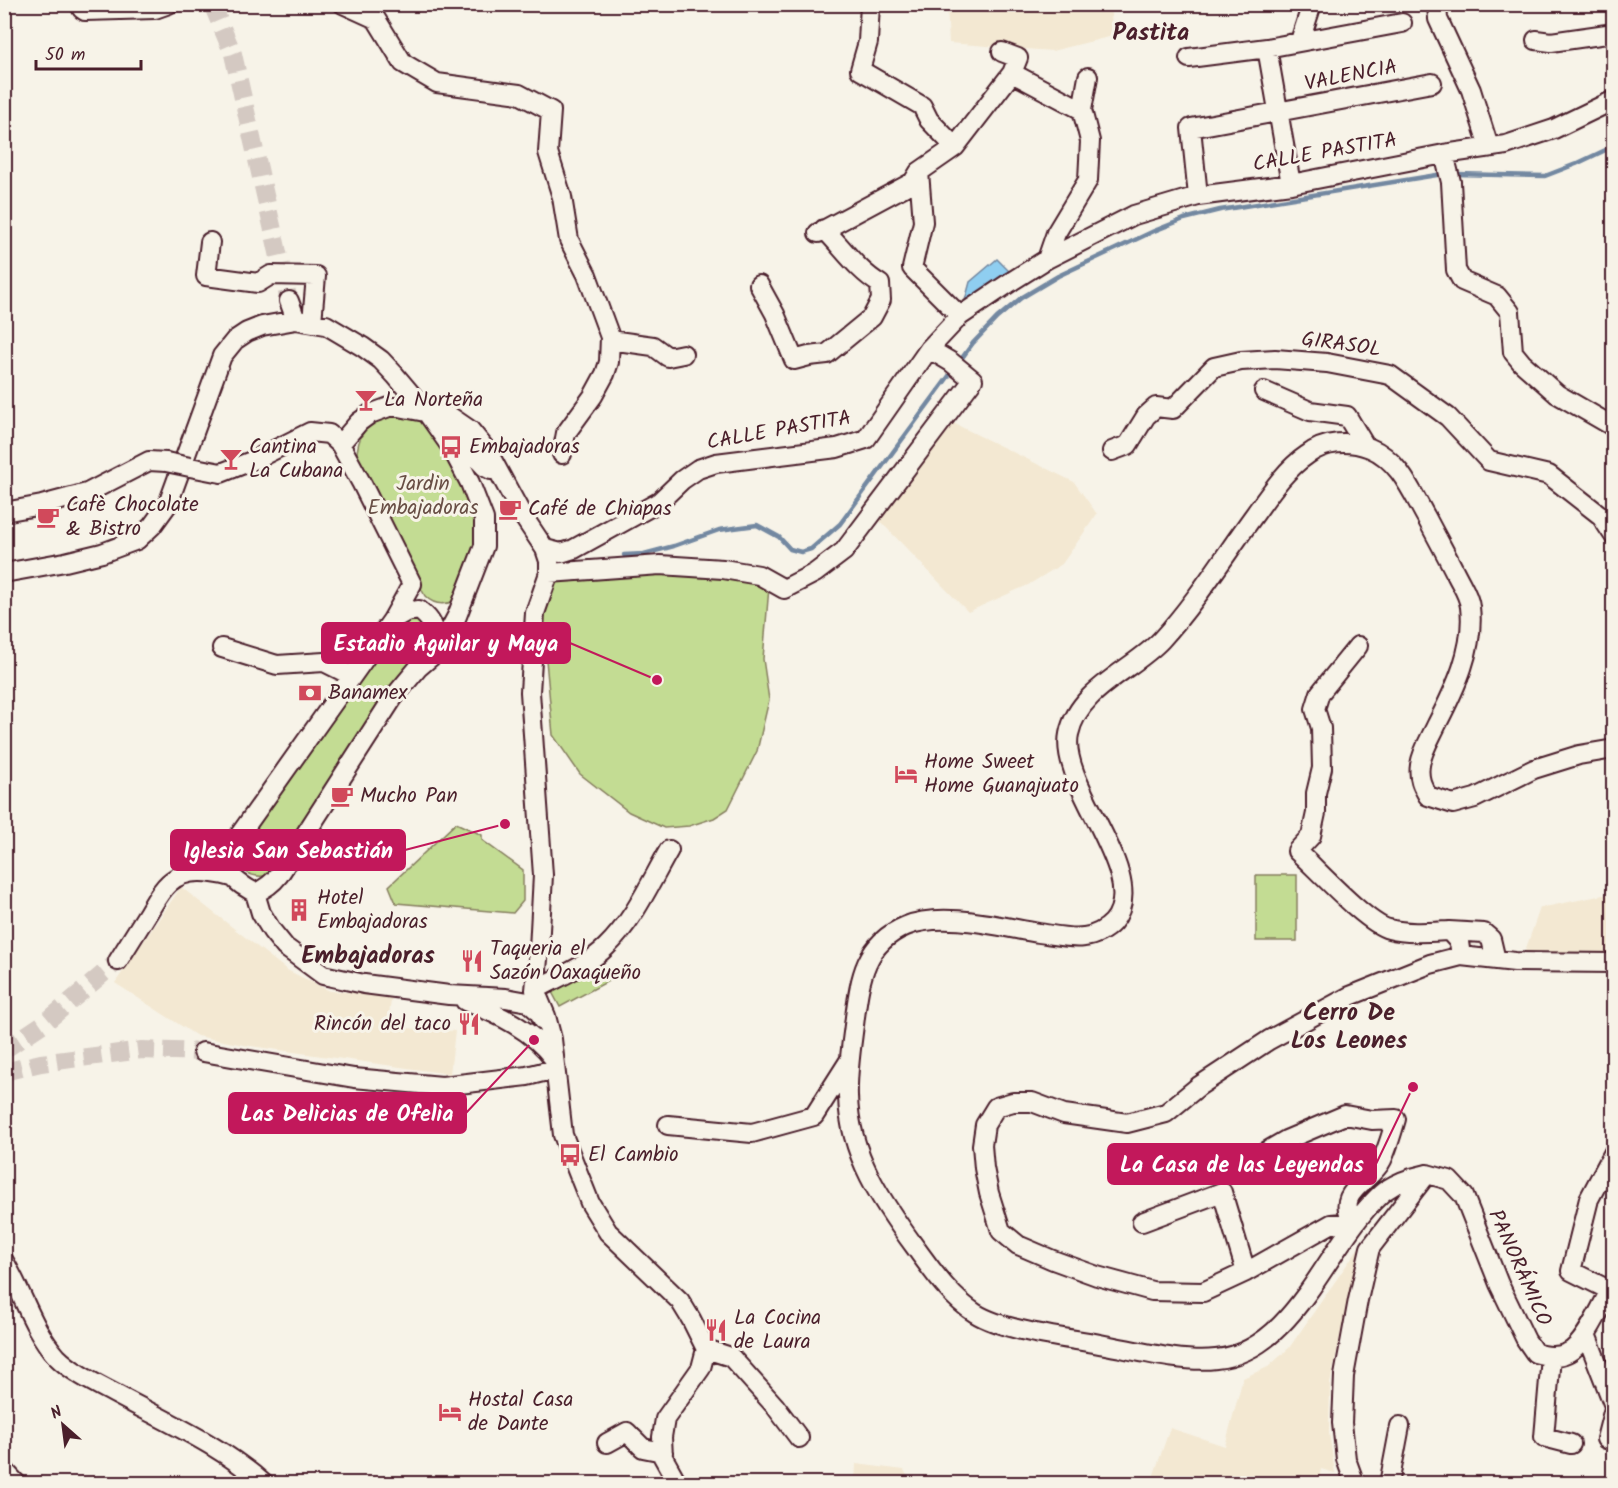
<svg xmlns="http://www.w3.org/2000/svg" width="1618" height="1488" viewBox="0 0 1618 1488" font-family="Kalam,sans-serif">
<rect width="100%" height="100%" fill="#f7f3e8"/>
<filter id="ink" filterUnits="userSpaceOnUse"><feTurbulence type="fractalNoise" baseFrequency=".0167" numOctaves="2"/><feDisplacementMap in="SourceGraphic" scale="12" xChannelSelector="R" yChannelSelector="G"/><feConvolveMatrix kernelMatrix="1 2 1 2 8 2 1 2 1" color-interpolation-filters="sRGB"/></filter>
<g filter="url(#ink)">
<path fill="#f3e8d2" d="M947,5H1110L1113,36L1052,51L949,43Z
M951,422L1074,482L1097,514L1062,564L1028,585L968,612L878,519Z
M181,887L287,970L330,991L392,995L387,1027L455,1031L450,1074L244,1045L197,1036L115,983Z
M1613,893V957L1524,954L1540,908Z
M1359,1247L1330,1384L1329,1433L1335,1473L1321,1469L1318,1483H1151L1170,1428L1225,1446L1243,1378L1268,1367L1289,1348Z
M856,1464L904,1470L911,1483H855Z"/>
<path fill="#c3dc93" stroke="#867e5f" stroke-width="1.5" d="M394,413L418,417L430,425L466,482L479,533L478,546L454,601C443,606 434,605 425,596L357,465C355,433 367,424 394,413Z
M722,572L769,587L763,659L769,700L757,751L728,809L714,818L689,826L664,828L629,812L580,774L553,735L542,617L557,577Z
M409,616L425,623L428,640L425,646L270,875C247,880 237,868 236,847L396,623Z
M456,823L482,835V840L523,870V901L513,913L396,903L389,886Z
M1256,875H1297V941H1256Z
M601,962L612,979L560,1007L552,992Z"/>
<path fill="#8fcef0" stroke="#7388a1" stroke-width="1.5" d="M997,259L1012,274L964,304L970,282Z"/>
<g fill="none" stroke-linecap="round" stroke-linejoin="round">
<path stroke="#7388a1" stroke-width="4.5" d="M1455,174L1545,176L1576,164L1614,146
M959,362L973,343L997,318L1021,298L1058,276L1154,231L1184,219L1220,210L1443,174
M624,555L644,554L674,546L719,530L757,525L779,537L790,549L801,552L811,549L840,524L954,369"/>
<path stroke="#d4c9c2" stroke-width="18" stroke-dasharray="18 9" stroke-linecap="butt" d="M212,4L233,54L289,301
M4,1050L47,1021L118,961
M4,1072L41,1063L142,1050L203,1052"/>
<g stroke="#4a1f2b" stroke-width="22">
<path id="minor" d="M82,4V9L85,11L155,9L169,4
M343,4L376,19L403,63L437,83L519,94L551,111L548,152L562,197L569,240L587,275L610,337L609,362L605,374L593,396L566,433L562,454
M870,4L868,42L860,70L922,106L929,120L955,147
M1437,4L1438,19L1471,90L1489,147
M1536,40L1551,42L1614,33
M1300,41L1312,4
M1267,48L1291,184
M1189,58L1267,48L1402,23
M1012,73L1082,110
M1444,154L1451,182L1456,270L1462,281L1497,296L1510,312L1513,352L1522,363L1557,394L1614,427
M919,172L923,222L912,268L960,316
M1198,196L1191,128L1432,83
M818,233L913,182L919,172L955,147L1012,73L1018,58L1002,52
M210,242L206,276L258,283L271,275L316,276L312,322
M1047,259L1056,233L1088,180L1090,141L1082,110L1088,77
M759,285L775,314L794,360L809,356L827,354L872,317L881,300L880,284C857,270 843,248 824,229
M289,301L296,320
M610,340L653,346L668,357L683,354
M1264,391L1310,411L1347,416L1365,446
M447,427L485,467L491,470
M340,444L359,422L370,414L389,407H399L451,417L470,430L488,452L521,513L545,549L549,561V573L535,613L530,692L543,875L539,949L535,990L546,1016L552,1039L563,1135L590,1203L608,1232L680,1301L691,1319L706,1349L701,1368L665,1419L662,1437L663,1457L678,1484
M1112,451L1128,445L1146,416L1156,407L1173,409L1214,367L1241,361L1275,359L1327,363L1390,375L1448,417L1489,461L1549,475L1600,515L1614,536
M190,467L221,473L254,460L310,432L329,434
M4,512L42,505L87,493L149,461L166,462
M545,549L561,553L574,549L659,502L682,480L698,469L716,463L837,448L866,439L929,349L960,316L1012,281L1047,259L1134,215L1198,196L1291,184L1444,154L1506,145L1554,129L1614,100
M4,573L65,562L102,553L137,540L152,526L168,504L222,356L235,340L247,332L262,326L296,320L326,325L363,347L381,360L395,375L427,413L451,447L470,483L484,519V546L457,616L439,650L418,668L393,698L279,875C272,884 265,889 255,893C235,881 221,874 231,847L392,620L412,584L362,484L340,444L329,434
M549,573L660,565L723,569L759,575L784,589L815,573L844,551L973,380L951,362L929,349
M392,620L406,612L419,610C435,622 435,631 439,650
M1358,646L1320,693L1315,709L1321,728L1322,768L1316,793V813L1311,836L1297,851C1317,869 1367,924 1389,929C1408,934 1430,932 1449,931L1459,942L1461,956
M222,648L277,665L324,662L352,676
M255,893L261,913L272,931L285,947L323,975L364,984L449,995L506,998L528,1002L539,1012L543,1020
M1449,931L1484,933L1491,939L1496,960
M118,961C128,945 138,929 148,913C154,903 160,891 169,883C186,867 212,872 232,877
M535,990C558,977 587,966 606,947C634,920 650,883 669,850
M465,1001C498,1014 533,1030 554,1059
M203,1052L354,1078L442,1086L527,1076L555,1069
M668,1125L752,1133L814,1116L849,1061
M1267,1151L1286,1140L1345,1115L1372,1120L1396,1119C1392,1133 1388,1147 1382,1160C1372,1182 1332,1192 1354,1222
M1427,1174C1413,1177 1399,1181 1386,1190C1381,1193 1374,1201 1370,1205C1324,1254 1291,1352 1216,1359C1183,1363 1138,1351 1105,1345C1069,1338 1005,1332 975,1313C950,1297 932,1270 915,1247C882,1202 849,1154 848,1096C847,1070 852,1043 855,1017C860,978 865,943 906,926C943,911 1001,927 1039,933C1053,935 1070,939 1084,937C1094,936 1106,930 1113,922C1152,876 1058,786 1069,734C1078,689 1133,670 1161,640C1196,602 1225,555 1255,514C1270,493 1286,469 1307,455C1325,441 1349,440 1370,448C1398,459 1412,492 1426,517C1436,536 1447,556 1457,576C1462,586 1469,596 1470,607C1475,648 1455,689 1437,724C1431,737 1422,751 1420,765C1418,778 1422,786 1428,796L1453,804L1475,798L1534,769L1579,755L1614,749
M1427,1174L1449,1180L1464,1196L1499,1284L1526,1340L1535,1353C1546,1356 1556,1358 1567,1353C1585,1346 1604,1300 1614,1283
M1142,1222L1222,1192L1246,1272
M1354,1222L1331,1224L1246,1272L1203,1292L1152,1291L1097,1276L1053,1260L1018,1245L1001,1231L989,1193L984,1168L982,1145L985,1125L996,1107L1013,1102H1032L1064,1114L1127,1123L1166,1113L1199,1086L1269,1040L1350,996L1430,964L1461,956L1515,962L1614,963
M4,1261C23,1293 32,1329 57,1357C74,1374 99,1385 119,1396C169,1423 222,1446 264,1484
M1609,1290L1571,1271L1589,1199L1614,1152
M1586,1334L1614,1406
M706,1349L731,1357L775,1406L799,1438
M1551,1357L1544,1437L1571,1444
M1606,1439L1614,1408
M607,1443L627,1432L643,1448L663,1452
M4,1470L17,1484
M1355,1484L1346,1459L1342,1423L1344,1376L1358,1300L1370,1248L1427,1174
M1389,1484L1400,1426"/>
</g>
<use href="#minor" stroke="#f7f3e8" stroke-width="18"/>
<g stroke="#4a1f2b" stroke-width="22" stroke-linecap="butt">
<path id="minor-bridge" d="M166,462L190,467"/>
</g>
<use href="#minor-bridge" stroke="#f7f3e8" stroke-width="18"/>
</g>
</g>
<defs>
<g id="bar-bare" transform="scale(1.8)"><path d="M-6-5H6L.8 .8V4.5H3.5V6h-7V4.5H-.8V.8Z" fill="#d1495b" stroke="#f7f3e8" stroke-width="2.5" paint-order="stroke"/></g>
<g id="bus-bare" transform="scale(1.8)"><path d="M-5-6H5V4H4V6H2V4H-2V6H-4V4H-5ZM-3.5-4V0h7V-4ZM-3.5 1.2v1.5H-2V1.2ZM2 1.2v1.5H3.5V1.2Z" fill="#d1495b" stroke="#f7f3e8" stroke-width="2.5" paint-order="stroke"/></g>
<g id="cafe-bare" transform="scale(1.8)"><path d="M-5.5-4.5H6V0H3Q3 3.5 0 3.5H-2.5Q-5.5 3.5-5.5 0ZM3-3.2v2h1.7v-2ZM-6 4.5H4V6H-6Z" fill="#d1495b" stroke="#f7f3e8" stroke-width="2.5" paint-order="stroke"/></g>
<g id="bank-bare" transform="scale(1.8)"><path d="M-6-4H6V4H-6ZM0-2.3a2.3 2.3 0 1 0 0 4.6a2.3 2.3 0 1 0 0-4.6Z" fill="#d1495b" stroke="#f7f3e8" stroke-width="2.5" paint-order="stroke"/></g>
<g id="hotel-bare" transform="scale(1.8)"><path d="M-6-4.5h1.5V1H6V5H4.5V3h-9V5H-6ZM-4 0a1.8 1.8 0 1 1 3.6 0ZM.5 0V-2.5h3Q6-2.5 6 0Z" fill="#d1495b" stroke="#f7f3e8" stroke-width="2.5" paint-order="stroke"/></g>
<g id="building-bare" transform="scale(1.8)"><path d="M-4-6H4V6H1V3H-1V6H-4ZM-2.5-4.3h1.7v1.8h-1.7ZM.8-4.3h1.7v1.8H.8ZM-2.5-1h1.7V.8h-1.7ZM.8-1h1.7V.8H.8Z" fill="#d1495b" stroke="#f7f3e8" stroke-width="2.5" paint-order="stroke"/></g>
<g id="restaurant-bare" transform="scale(1.8)"><path d="M-5-6h1v4h1v-4h1v4h1v-4h1v5L-1.5 .5V6h-2V.5L-5-1ZM5-6V6H3V1.5H1.5Q1.5-4 5-6Z" fill="#d1495b" stroke="#f7f3e8" stroke-width="2.5" paint-order="stroke"/></g>
</defs>
<g fill-rule="evenodd">
<use href="#bar-bare" x="366" y="400"/>
<use href="#bus-bare" x="451" y="447"/>
<use href="#bar-bare" x="231" y="459"/>
<use href="#cafe-bare" x="510" y="509"/>
<use href="#cafe-bare" x="48" y="517"/>
<use href="#bank-bare" x="310" y="693"/>
<use href="#hotel-bare" x="906" y="774"/>
<use href="#cafe-bare" x="342" y="796"/>
<use href="#building-bare" x="299" y="910"/>
<use href="#restaurant-bare" x="472" y="961"/>
<use href="#restaurant-bare" x="469" y="1024"/>
<use href="#bus-bare" x="570" y="1155"/>
<use href="#restaurant-bare" x="716" y="1330"/>
<use href="#hotel-bare" x="450" y="1412"/>
</g>
<g text-anchor="middle" dominant-baseline="central" stroke-width="6" stroke-linejoin="round" paint-order="stroke">
<g font-size="21" fill="#4a1f2b" stroke="#f7f3e8">
<text transform="translate(1351 76) rotate(-11)">VALENCIA</text>
<text transform="translate(1325 153) rotate(-10)">CALLE PASTITA</text>
<text transform="translate(1341 345) rotate(8)">GIRASOL</text>
<text transform="translate(779 431) rotate(-10)">CALLE PASTITA</text>
<text transform="translate(1519 1268) rotate(66)">PANORÁMICO</text>
</g>
<g font-size="21" fill="#4a1f2b" stroke="#f7f3e8" text-anchor="start">
<text x="384" y="400">La Norteña</text>
<text x="249" y="447">Cantina<tspan x="249" dy="24">La Cubana</tspan></text>
<text x="469" y="447">Embajadoras</text>
<text x="66" y="505">Cafè Chocolate<tspan x="66" dy="24">&amp; Bistro</tspan></text>
<text x="528" y="509">Café de Chiapas</text>
<text x="328" y="693">Banamex</text>
<text x="924" y="762">Home Sweet<tspan x="924" dy="24">Home Guanajuato</tspan></text>
<text x="360" y="796">Mucho Pan</text>
<text x="317" y="898">Hotel<tspan x="317" dy="24">Embajadoras</tspan></text>
<text x="490" y="949">Taqueria el<tspan x="490" dy="24">Sazón Oaxaqueño</tspan></text>
<text x="451" y="1024" text-anchor="end">Rincón del taco</text>
<text x="588" y="1155">El Cambio</text>
<text x="734" y="1318">La Cocina<tspan x="734" dy="24">de Laura</tspan></text>
<text x="468" y="1400">Hostal Casa<tspan x="468" dy="24">de Dante</tspan></text>
</g>
<g font-size="21" fill="#684e45" stroke="#f7f3e8">
<text x="423" y="484">Jardin<tspan x="423" dy="24">Embajadoras</tspan></text>
</g>
<g font-size="24" font-weight="bold" fill="#4a1f2b" stroke="#f7f3e8">
<text x="1151" y="33">Pastita</text>
<text x="368" y="956">Embajadoras</text>
<text x="1349" y="1013">Cerro De<tspan x="1349" dy="28">Los Leones</tspan></text>
</g>
</g>
<path fill="none" stroke="#c2185b" stroke-width="2" d="M657 680L570 643M505 824L405 850M534 1040L466 1113M1413 1087L1376 1164"/>
<g fill="#c2185b" stroke="#f7f3e8" stroke-width="2">
<circle cx="657" cy="680" r="6"/>
<circle cx="505" cy="824" r="6"/>
<circle cx="534" cy="1040" r="6"/>
<circle cx="1413" cy="1087" r="6"/>
</g>
<g fill="#c2185b" stroke="#c2185b" stroke-width="2">
<rect x="322" y="623" width="248" height="40" rx="6"/>
<rect x="171" y="830" width="234" height="40" rx="6"/>
<rect x="229" y="1093" width="237" height="40" rx="6"/>
<rect x="1108" y="1144" width="268" height="40" rx="6"/>
</g>
<g font-size="22" text-anchor="middle" font-weight="bold" fill="#fff">
<text x="446" y="651">Estadio Aguilar y Maya</text>
<text x="288" y="858">Iglesia San Sebastián</text>
<text x="347" y="1121">Las Delicias de Ofelia</text>
<text x="1242" y="1172">La Casa de las Leyendas</text>
</g>
<rect width="1618" height="1488" fill="none" stroke="#f7f3e8" stroke-width="24"/>
<rect x="12" y="12" width="1594" height="1464" fill="none" stroke="#4a1f2b" stroke-width="2" filter="url(#ink)"/>
<g transform="translate(63 1425) rotate(332)" stroke="#f7f3e8" stroke-width="4.5" paint-order="stroke">
<path d="M0-4.5L10 22L0 15L-10 22Z" fill="#4a1f2b"/>
<text y="-9" font-size="16" font-weight="bold" text-anchor="middle" fill="#4a1f2b">N</text>
</g>
<path d="M36 60v9h105v-9" fill="none" stroke="#4a1f2b" stroke-width="3"/>
<text x="45" y="60" font-size="18" fill="#4a1f2b" stroke="#f7f3e8" stroke-width="4.5" paint-order="stroke">50 m</text>
</svg>
